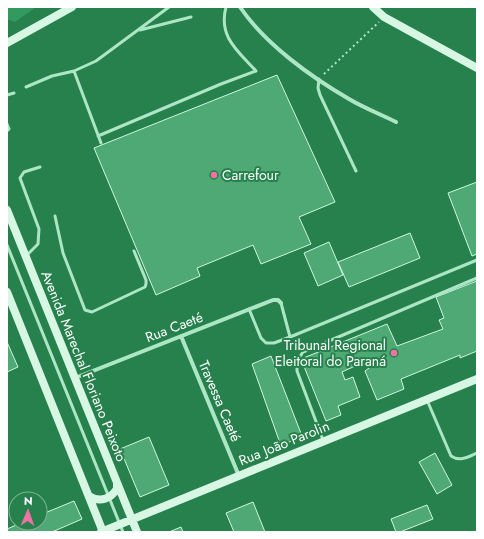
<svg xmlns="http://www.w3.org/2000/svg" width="484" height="539" viewBox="0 0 484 539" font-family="Jost,sans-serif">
<rect width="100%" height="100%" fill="#26814d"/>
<path fill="#339a5f" d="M7,7H36L15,22L7,19Z"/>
<path fill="#4ea975" stroke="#d0f5e0" d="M277,75L335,202L299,217L311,244L261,264L253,245L197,268L200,276L156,295L94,148Z
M477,182V254L472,256L448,193Z
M410,233L420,258L349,287L338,262Z
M329,242L343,275L318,286L304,253Z
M477,281V351L460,358V355L401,379L404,389L377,400L365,371L369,368L366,361L342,372L345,380L353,377L360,397L338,406L341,415L326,421L301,359L387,324L397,346L443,329L439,320L444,318L436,297Z
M7,342L18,367L7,372Z
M271,356L302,436L281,446L252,364Z
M149,437L169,485L140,497L120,449Z
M435,453L452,485L437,494L419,462Z
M74,501L82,519L52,532H7V529L21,523H40V515Z
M253,502L265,532H234L226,513Z
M427,505L433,519L400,532H396L391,519Z
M181,527L183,532H169Z"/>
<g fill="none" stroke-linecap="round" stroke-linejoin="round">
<path stroke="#ade6c5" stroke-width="2" stroke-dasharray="2 3" stroke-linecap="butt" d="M324,74L379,22"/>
<path stroke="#ade6c5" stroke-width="3" d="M140,30L191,17
M74,71L101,143
M319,79L318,88L320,95L356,171
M26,87L52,76L74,71L96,61L169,7
M7,95L14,93
M7,124L9,129L7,131
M98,136L221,84L256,71C238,51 218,37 226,7
M55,216L63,253L85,310L92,312L145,287L146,284V280L134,251
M7,245L123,532
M27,255L38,244L39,229L20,178L24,172L40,167
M281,303L290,337L477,260
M249,309L261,338L266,343H274L290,337
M427,400L451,456C460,462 468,457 477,453
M323,440L297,371V361L303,352L477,278"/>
<path stroke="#ade6c5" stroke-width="4" d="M240,7C265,44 311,77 349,99C364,108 380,114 396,122
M181,336L239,476
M75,378L273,300H278L281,303"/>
<path stroke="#d7f6e4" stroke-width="8" d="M373,7L384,17L477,68
M7,43L72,7
M7,210L137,532
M7,292L103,532
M89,496C100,503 110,499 117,489V483
M101,532L477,379"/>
</g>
<g fill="#ef72a6" stroke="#26814d" stroke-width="1.5">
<circle cx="214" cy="175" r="4"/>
<circle cx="394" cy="353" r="4"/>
</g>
<g text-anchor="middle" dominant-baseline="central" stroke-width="4" stroke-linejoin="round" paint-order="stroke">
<g font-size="14" fill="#fff" stroke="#26814d" text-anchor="start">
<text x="222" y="175">Carrefour</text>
<text x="386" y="345" text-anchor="end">Tribunal Regional<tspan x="386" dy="16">Eleitoral do Paraná</tspan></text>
</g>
<g font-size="14" fill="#fff" stroke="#26814d">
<text transform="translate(174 327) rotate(-21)">Rua Caeté</text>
<text transform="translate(84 366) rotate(68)">Avenida Marechal Floriano Peixoto</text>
<text transform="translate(220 401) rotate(67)">Travessa Caeté</text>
<text transform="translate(284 443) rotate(-22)">Rua João Parolin</text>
</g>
</g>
<rect width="484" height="539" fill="none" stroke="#ffffff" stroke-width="16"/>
<g transform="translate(28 511) rotate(2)"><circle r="19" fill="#26814d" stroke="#7db394"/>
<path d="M0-3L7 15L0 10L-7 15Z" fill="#ef72a6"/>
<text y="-6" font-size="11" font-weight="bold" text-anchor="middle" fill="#ffffff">N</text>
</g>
</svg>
